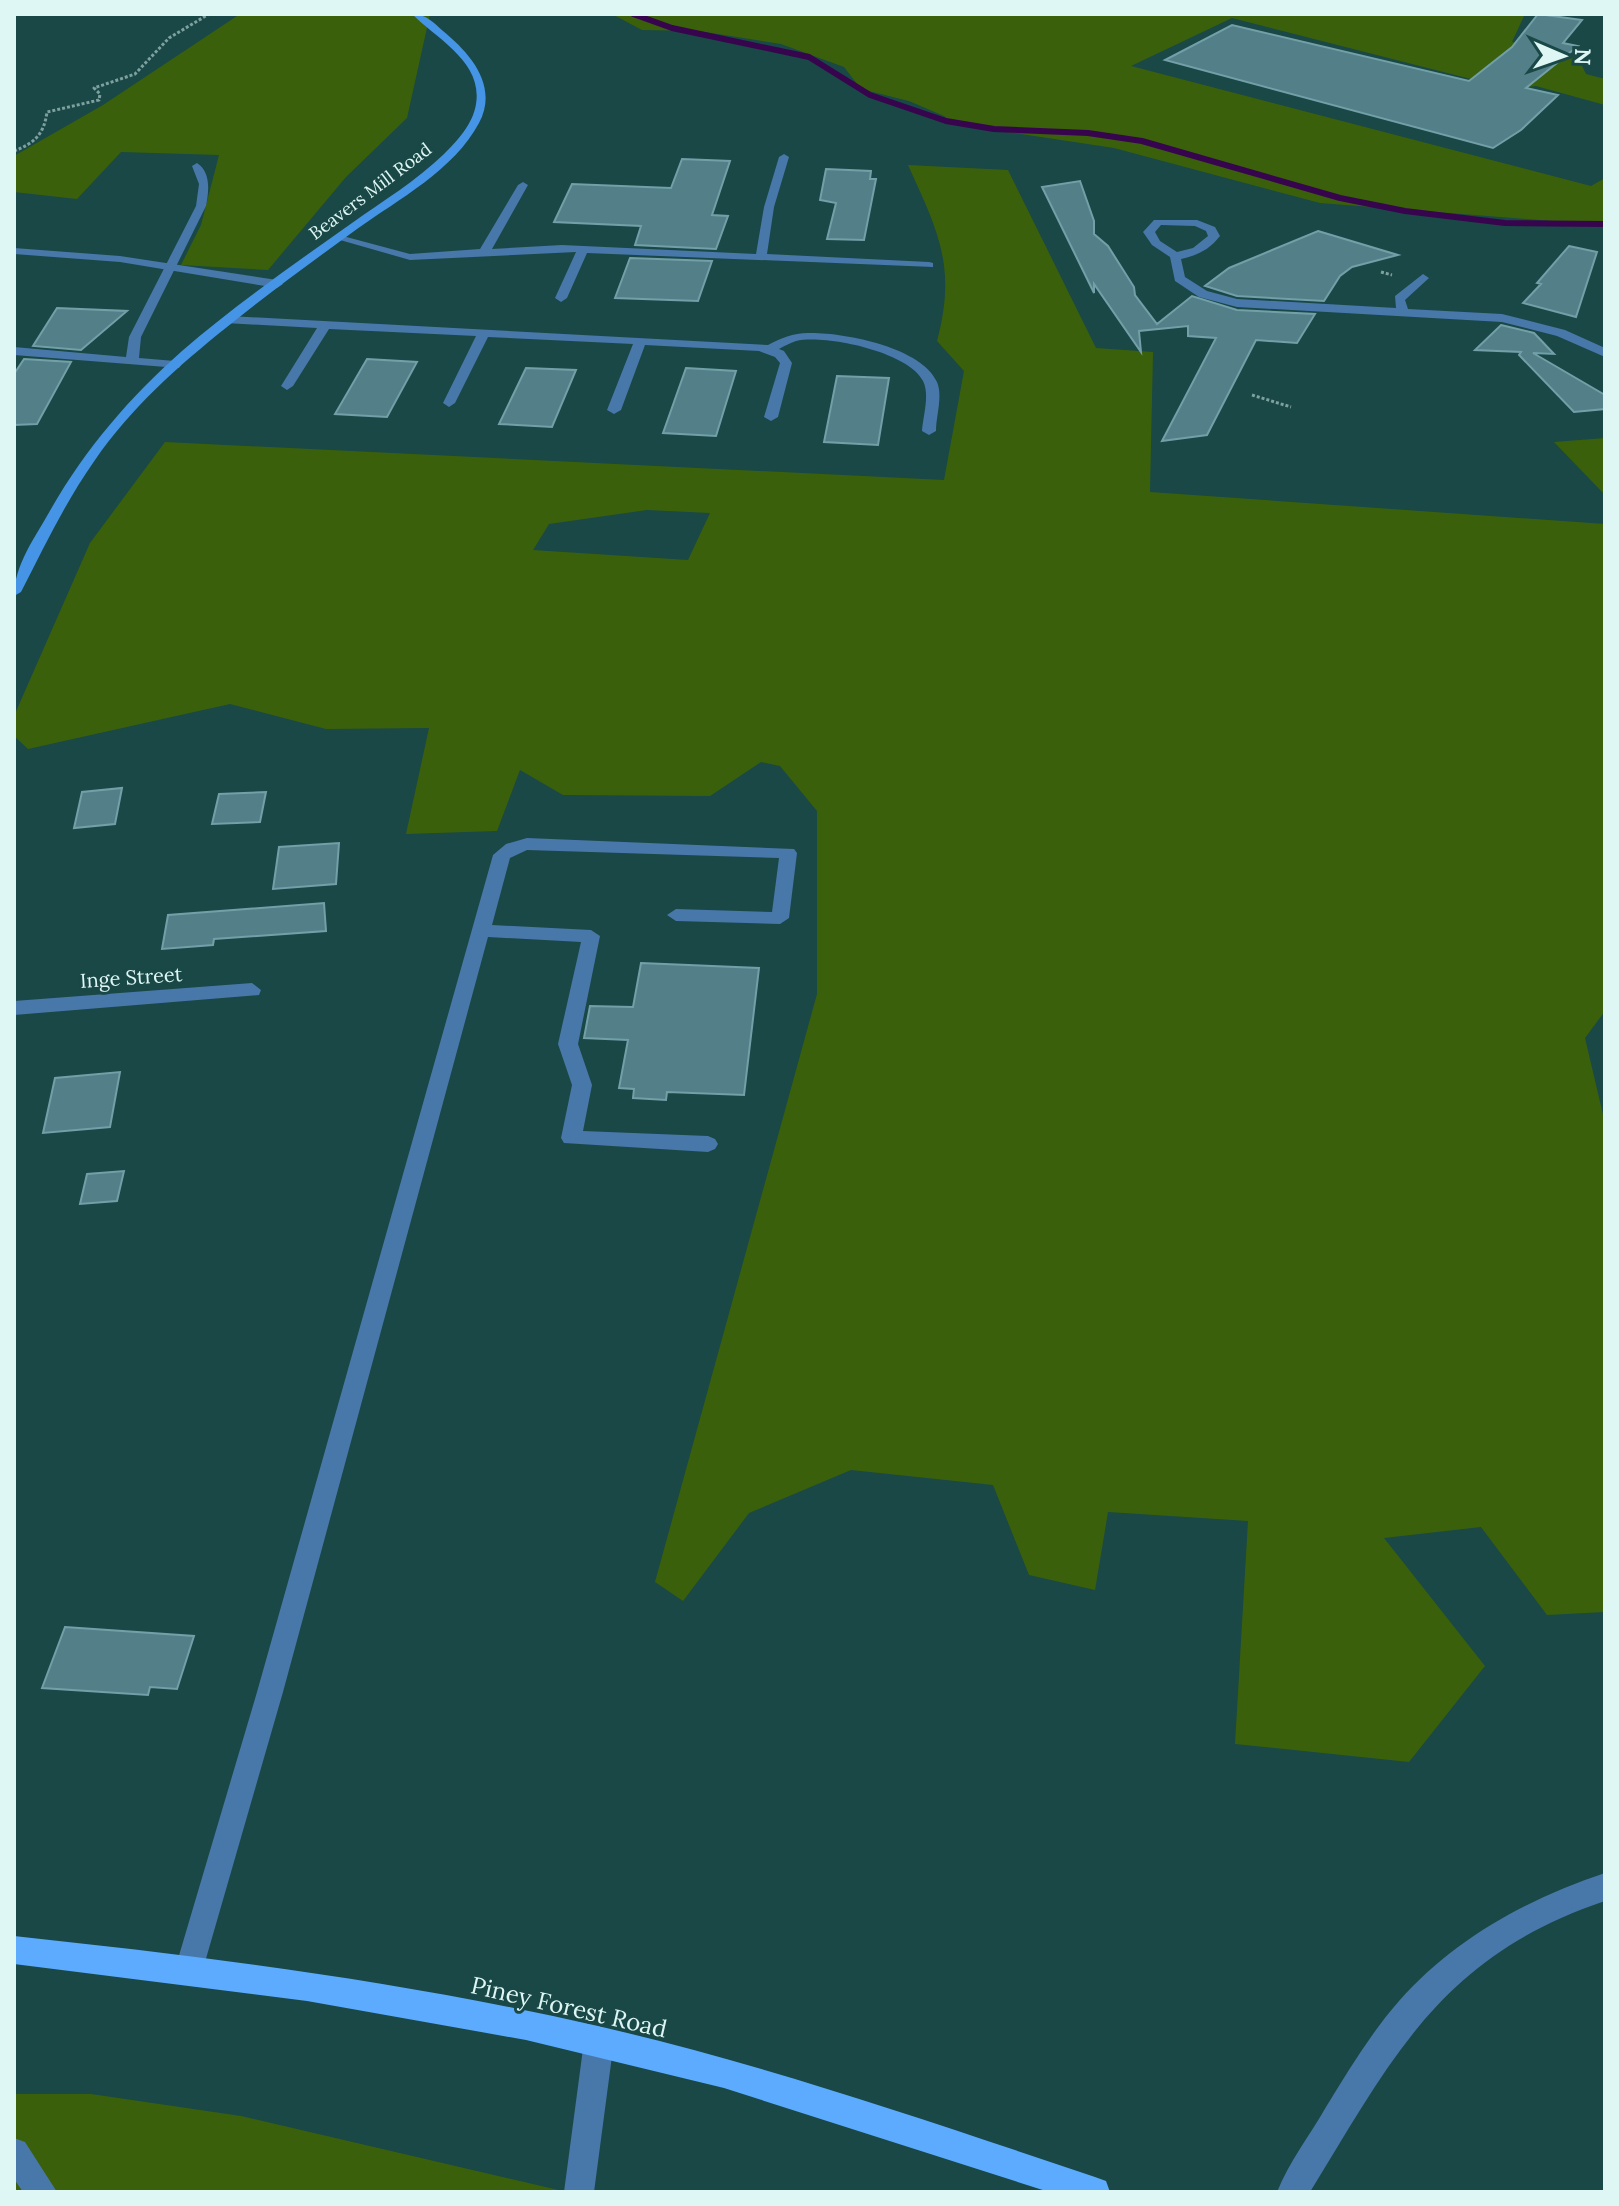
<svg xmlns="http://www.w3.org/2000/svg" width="1619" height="2206" viewBox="0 0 1619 2206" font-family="Lora,serif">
<rect width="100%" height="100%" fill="#194846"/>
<path fill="#3b600c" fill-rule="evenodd" d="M240,14H430L407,118L346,177L268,270L181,265L201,225L219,155L121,152L77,199L14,192V156L103,105Z
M612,14L1524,16L1512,42L1578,58L1586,74L1605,79V105L1536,86L1510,89L1232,18L1131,66L1591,186L1605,178V225L1320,203L1114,148L954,124L944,116L909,101L861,89L844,67L781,44L699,31L642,30Z
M908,165L1008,170L1096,348L1153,352L1150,492L1605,524V1011L1585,1038L1605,1123V1612L1547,1615L1481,1527L1384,1538L1485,1666L1409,1762L1235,1744L1248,1521L1108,1512L1095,1590L1029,1575L993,1485L851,1470L749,1513L683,1601L655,1582L817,994V811L780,766L761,762L710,796L563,795L520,770L497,831L406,834L429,728L326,729L230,704L28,749L14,736V716L90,543L165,442L944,480L964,371L937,341C957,267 938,231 908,165ZM647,510L710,513L688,560L533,550L549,524Z
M1605,438V495L1554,442Z
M14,2094H91L241,2116L567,2192H14Z"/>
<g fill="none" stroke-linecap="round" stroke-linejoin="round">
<path stroke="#37054d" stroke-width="6" d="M633,14L672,28L809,57L870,95L946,121L994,129L1088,133L1142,141L1340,198L1405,211L1505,223L1605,224"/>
</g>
<path fill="#538088" stroke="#729fa8" stroke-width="2" d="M1538,14L1582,20L1563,43L1578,46L1526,88L1558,95L1521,130L1493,148L1165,60L1232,25L1469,81L1512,47Z
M682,159L730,161L712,215L728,216L716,249L635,245L641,226L554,222L572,184L671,188Z
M826,169L871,171L870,179H876L864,240L827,239L836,203L820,200Z
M1080,181L1094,221V234L1108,246L1134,287L1135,295L1157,324L1192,296L1237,310L1315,314L1297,343L1256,340L1207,435L1162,441L1216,338L1188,336V326L1139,331L1141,352L1094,284V293L1042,187Z
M1318,231L1398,255L1352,267L1340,276L1324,301L1237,296L1205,286L1229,268Z
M1569,246L1597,252L1576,317L1523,303L1541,284L1537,283Z
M630,258L712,261L698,301L615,298Z
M57,308L127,311L81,350L33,346Z
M1501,325L1534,333L1554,354L1533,353L1605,395V409L1574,412L1519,355L1521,352L1475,350Z
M24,359L71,362L37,424L14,425V374Z
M367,359L417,362L387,417L335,414Z
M526,368L576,370L552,427L499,424Z
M686,368L736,371L716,436L663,433Z
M837,376L889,378L878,445L824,442Z
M122,788L115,824L74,828L82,792Z
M266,792L260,822L212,824L219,794Z
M339,843L336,884L273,889L279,847Z
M324,903L326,931L214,939L213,945L162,949L168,915Z
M641,963L759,968L744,1095L667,1092L666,1100L633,1098L634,1089L619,1088L628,1040L584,1038L590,1006L633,1007Z
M120,1072L110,1127L43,1133L55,1078Z
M124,1171L117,1201L80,1204L87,1174Z
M65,1627L194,1636L177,1689L150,1687L148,1695L42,1688Z"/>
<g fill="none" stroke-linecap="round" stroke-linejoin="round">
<path stroke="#7ea19f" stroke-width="3" stroke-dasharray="3 2" stroke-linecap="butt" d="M14,151C35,143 44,134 47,112L99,100L100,94L94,88L135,74L169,38L209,14
M1381,272L1392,275
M1252,395L1291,407"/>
<path fill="#4877aa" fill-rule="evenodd" d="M784,154L789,157L774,207L767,254L929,262L933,263V267L587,253L567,298L561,302L555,298L576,252L410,260L333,238L339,235L410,254L480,249L518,185L523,182L528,185L492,249L562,245L756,254L764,207L779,157Z
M1154,220H1197L1215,227L1220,236C1209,250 1198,255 1181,259L1185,277L1207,291L1237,299L1396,308L1395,296L1423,274L1429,278L1405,300L1408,309L1502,314L1565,330L1605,348V357L1557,336L1502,322L1237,307L1199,297L1175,281L1170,257L1152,245L1143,232ZM1161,225L1195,226L1206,231L1208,236L1193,248L1177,252L1160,241L1155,232Z
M14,248L120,256L277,280L283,284L277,288L120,262L14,254Z
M229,316L768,345C781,338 793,333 808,333C842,332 922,347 937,382C943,396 936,416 936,431L929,435L922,431C923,416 930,395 923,381C909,352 825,334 796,341C790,343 784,346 779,349L784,351L792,363L778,417L771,421L764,417L780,363L775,357L759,351L645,345L621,410L614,414L607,410L633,344L488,337L455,403L449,407L443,403L476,336L329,329L293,386L287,390L281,386L317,328L225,323L223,320Z
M527,838L794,849L797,853L789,918L780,924L676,921L667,915L676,909L772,912L779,858L527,850L510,858L492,925L591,930L600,936L578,1044L592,1085L583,1131L708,1136L715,1139L718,1144L715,1149L708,1152L564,1143L561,1138L572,1085L558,1044L581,942L488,937L283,1692L203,1969L199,1979L189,1983L179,1979L175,1969L257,1692L493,855L506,844Z
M1605,1873V1901C1442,1956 1394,2055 1310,2192H1277C1289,2162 1310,2135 1326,2107C1348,2071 1371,2033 1399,2001C1454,1939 1527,1899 1605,1873Z
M599,2026L609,2031L614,2041L594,2192H564L584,2041L589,2031Z
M14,2138L25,2142L57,2192H23L14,2179Z"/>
<path fill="#4877aa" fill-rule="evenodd" d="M197,163C211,172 209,191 206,206L141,337L139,358L175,361L181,365L179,368L14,355V347L126,357L129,337L196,206L199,184L192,166Z
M252,983L261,990L259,995L14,1015V1001Z"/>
<path fill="#4594e6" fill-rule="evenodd" d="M412,14C426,14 433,22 443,31C470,53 499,86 479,123C454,170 399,199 357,229C313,261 269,293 227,327C178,366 130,409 95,460C66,501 44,547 21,592L14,596C14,565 36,536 51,509C86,448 130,397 182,351C235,305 294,264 352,223C383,201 416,181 444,154C457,141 473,124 476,104C483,62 437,39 412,14Z"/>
<path fill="#5cabfe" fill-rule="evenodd" d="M14,1936C210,1957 406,1982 598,2026C767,2065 931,2122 1095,2177L1106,2181L1110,2192H1049L724,2088L526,2040L307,2001L14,1964Z"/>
</g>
<g text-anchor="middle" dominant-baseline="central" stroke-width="6" stroke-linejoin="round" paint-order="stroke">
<g font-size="18" fill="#def6f4" stroke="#194846">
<text transform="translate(370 191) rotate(-37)">Beavers Mill Road</text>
</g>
<g font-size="20" fill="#def6f4" stroke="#194846">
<text transform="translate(131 977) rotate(-4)">Inge Street</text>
</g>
<g font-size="24" fill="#def6f4" stroke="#194846">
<text transform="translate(569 2007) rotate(13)">Piney Forest Road</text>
</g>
</g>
<rect width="1619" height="2206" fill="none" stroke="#def6f4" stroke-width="32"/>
<g transform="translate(1563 56) rotate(92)" stroke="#194846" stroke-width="6" paint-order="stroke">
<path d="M0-6L14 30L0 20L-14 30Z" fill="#def6f4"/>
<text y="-12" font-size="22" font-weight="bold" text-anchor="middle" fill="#def6f4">N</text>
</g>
</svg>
